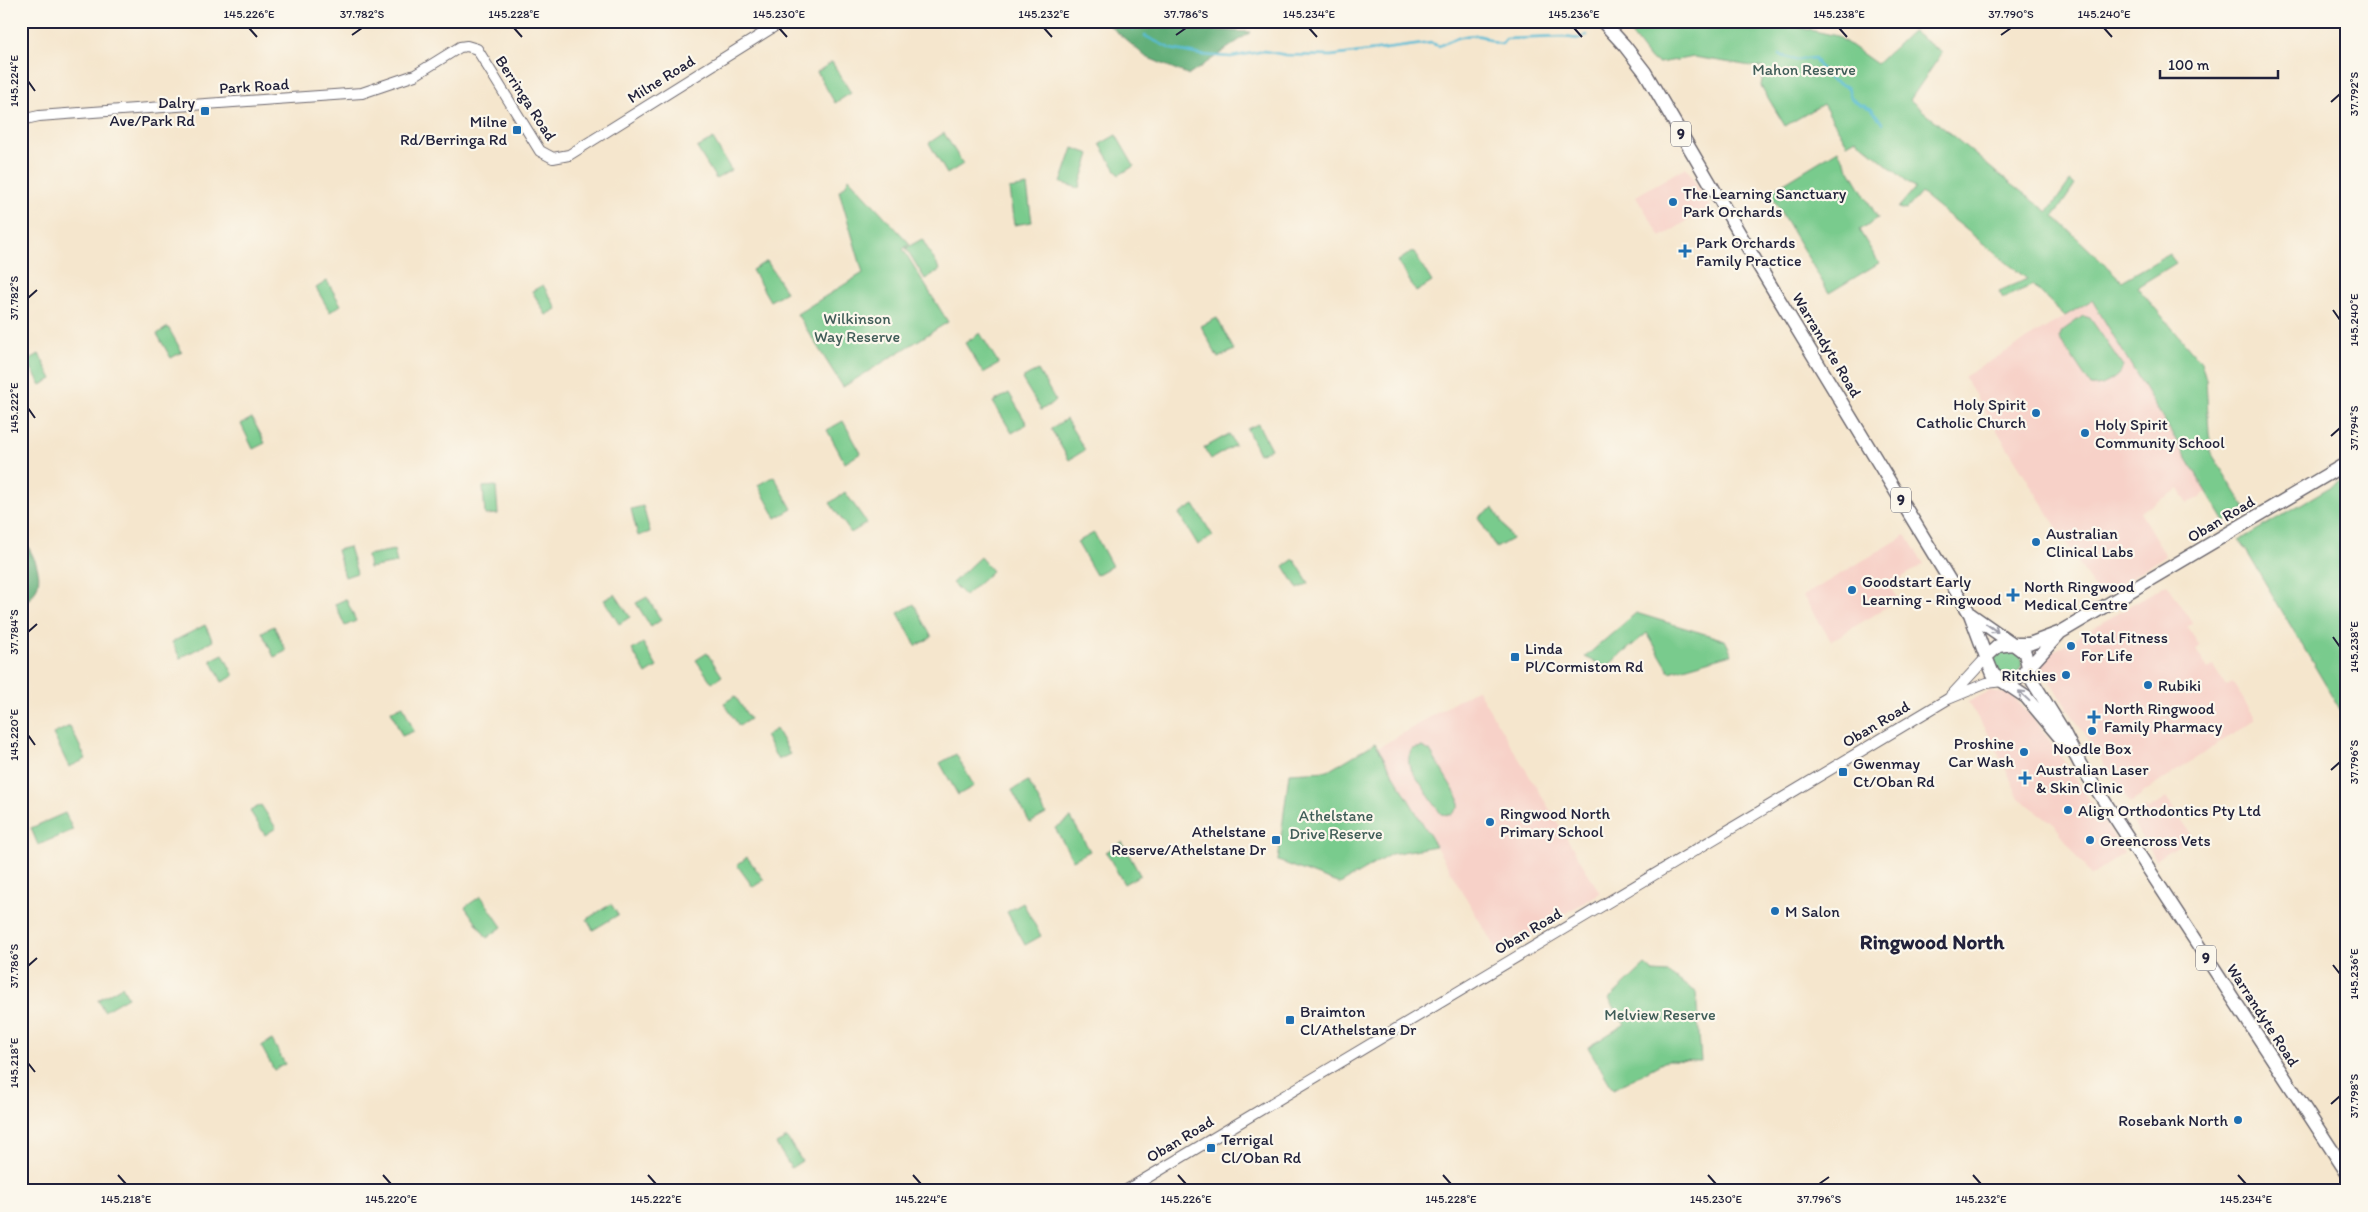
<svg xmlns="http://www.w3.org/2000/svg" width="2368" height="1212" viewBox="0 0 2368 1212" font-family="Itim,sans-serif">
<rect width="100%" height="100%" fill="#fbf7ec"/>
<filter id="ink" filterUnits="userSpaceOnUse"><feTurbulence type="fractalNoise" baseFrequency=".02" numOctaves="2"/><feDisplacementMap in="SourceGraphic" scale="10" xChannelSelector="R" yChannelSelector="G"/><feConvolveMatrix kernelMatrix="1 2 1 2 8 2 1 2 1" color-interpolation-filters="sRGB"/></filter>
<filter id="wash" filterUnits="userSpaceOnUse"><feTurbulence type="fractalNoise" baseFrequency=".0096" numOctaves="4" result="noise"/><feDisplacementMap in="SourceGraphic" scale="20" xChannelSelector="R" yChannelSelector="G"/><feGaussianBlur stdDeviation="1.12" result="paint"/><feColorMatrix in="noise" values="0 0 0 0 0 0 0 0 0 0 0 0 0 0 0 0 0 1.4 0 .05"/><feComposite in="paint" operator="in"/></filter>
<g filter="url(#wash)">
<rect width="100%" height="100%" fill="#f5e6cd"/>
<path fill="#f7d1c8" d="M1686,167L1710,207L1661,237L1636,196Z
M2092,300L2207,492L2188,504L2179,489L2140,512L2166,556L2099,596L1964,377Z
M1906,535L1924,564L1889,585L1898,600L1831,641L1803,596Z
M2167,584L2193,623L2187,627L2200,646L2196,650L2208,669L2213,666L2226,686L2232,682L2256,719L2141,794V796L2130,803L2040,667L2043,661L2052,652Z
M1477,689L1600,893L1499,954L1378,748Z
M1990,691L2011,694L2036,722L2060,755L2124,853L2091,876L2054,824L2019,798L1994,744L1968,702Z
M2166,798L2192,836L2156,860L2131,821L2132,816L2143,808L2149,809Z"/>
<path fill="#79cb8d" stroke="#4e7664" d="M1621,21H1769L1837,36L1877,64L1912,31L1942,53L1910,100L1997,173L2048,212L2070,181L2075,185L2054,216L2122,281L2169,254L2176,263L2137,287L2201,362L2206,379L2210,451L2246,509L2225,522L2092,300L2065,316L2033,285L2003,298L1999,291L2027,279L1921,193L1906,210L1898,208L1915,188L1856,139L1847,144L1823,104L1785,126L1761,86L1764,68L1694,57L1659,63L1649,58Z
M832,62L851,93L835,103L817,72Z
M944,133L963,164L947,174L929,143Z
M1116,135L1134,166L1119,175L1100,144Z
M713,139L731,170L716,179L697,148Z
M1073,148L1090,154L1079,188L1061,183Z
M1838,150L1878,218L1859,230L1879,263L1829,293L1769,192Z
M849,178L910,244L903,249L948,322L843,387L797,314L863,273L839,191L845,186Z
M1027,186L1032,222L1014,225L1009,189Z
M922,239L940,270L925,279L906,248Z
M1413,251L1432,282L1416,292L1398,261Z
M767,261L786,292L770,301L752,270Z
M327,281L341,305L330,312L316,288Z
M543,285L557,309L546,315L532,291Z
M2083,316L2090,318L2123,366C2121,377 2101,388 2091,386L2059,338L2062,331Z
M1217,318L1234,350L1218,358L1201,326Z
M168,327L182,352L171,358L157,334Z
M980,333L999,364L983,373L965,343Z
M39,354L52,379L41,385L27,361Z
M1038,370L1056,401L1041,410L1022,379Z
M1009,393L1027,424L1012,433L993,402Z
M252,418L265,443L253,449L241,424Z
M1066,419L1085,450L1069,460L1051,429Z
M843,421L861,453L845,463L827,430Z
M1258,424L1271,449L1259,454L1247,429Z
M1229,434L1235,445L1211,459L1204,448Z
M774,476L792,509L776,518L758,485Z
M2347,477V721L2240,540Z
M496,486L498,514L485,515L483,487Z
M845,492L867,523L851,533L830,503Z
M1194,505L1213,536L1198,545L1179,514Z
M643,506L650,532L638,536L631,509Z
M1493,508L1512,539L1496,548L1478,517Z
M1094,533L1112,566L1096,575L1077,542Z
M349,547L357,573L345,577L337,550Z
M394,550L397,563L369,568L367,555Z
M980,557L992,571L965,596L952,583Z
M1294,559L1309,583L1298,589L1284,566Z
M615,594L630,617L619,624L604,600Z
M647,597L661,620L651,627L636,603Z
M346,599L356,621L345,626L335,604Z
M914,604L932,637L916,646L898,613Z
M1636,613L1725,640L1732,654L1670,672L1647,633L1606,667L1585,657Z
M205,625L213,641L180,658L172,642Z
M274,626L286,651L274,657L262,632Z
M643,643L657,667L646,674L632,650Z
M1994 662a14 14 0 1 1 28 0a14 14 0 1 1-28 0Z
M707,653L722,676L712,683L696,660Z
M223,654L234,676L222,682L211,660Z
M735,696L750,719L739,726L724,703Z
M403,706L414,731L402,736L391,711Z
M70,726L86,759L69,767L53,734Z
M776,729L790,754L778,760L765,736Z
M1375,743L1436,846L1391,854L1340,884L1278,861L1289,773L1328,771Z
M1422,747L1430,751L1459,799V807L1451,815L1441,814L1410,768C1408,761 1408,756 1412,749Z
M956,754L974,786L958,795L940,763Z
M1028,781L1046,814L1030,823L1012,790Z
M261,805L276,828L265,835L250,811Z
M65,813L73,830L38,845L31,828Z
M1071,818L1090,851L1073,860L1055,828Z
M1122,842L1140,875L1124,884L1106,852Z
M747,857L764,880L753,887L737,865Z
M481,896L502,927L487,938L465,907Z
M1023,903L1041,936L1025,945L1007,912Z
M611,904L618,915L593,930L587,919Z
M1645,965L1653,972L1668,973L1696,992L1701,1061L1668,1060L1613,1089L1588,1047L1625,1024L1609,999Z
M122,986L128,997L104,1011L98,1000Z
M272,1040L285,1064L274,1070L261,1046Z
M787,1138L802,1161L791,1168L776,1144Z"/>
<path fill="#62af78" stroke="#42685a" d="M1104,21H1196L1212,30L1251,32L1189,75L1146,57Z
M21,535C36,560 52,584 21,606Z"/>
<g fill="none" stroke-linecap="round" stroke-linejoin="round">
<path stroke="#57bcd6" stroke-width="2.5" d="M1122,21L1133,29
M1145,36L1171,49L1201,55L1231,57L1264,51L1286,55L1331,56L1431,43L1439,46C1452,39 1469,32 1484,37C1491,40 1494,44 1502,44L1506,39L1563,37L1580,39L1587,35
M1779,55L1796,60L1815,58C1822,75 1831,82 1848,87L1851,98L1859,104L1872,109L1882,123"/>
</g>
</g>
<g filter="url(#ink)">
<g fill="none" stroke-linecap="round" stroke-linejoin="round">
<g stroke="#6c676e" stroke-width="12">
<path id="minor" d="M21,120L39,116L93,112L362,93L415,75L460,47L467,46L477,49L540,151L553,158L569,155L783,21
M1950,697L1986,658
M1125,1191L1948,699L1987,683L2002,681"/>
</g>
<g stroke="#6c676e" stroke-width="15">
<path id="major" d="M1602,21L1624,45L1645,72L1751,253L1970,614L1986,657
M1970,614L2013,644
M2014,644H2029L2061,632L2347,463
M2028,667L2025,653L2013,644L1998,646L1986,657L1993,674L2002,681L2009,682L2019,678L2059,634
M2027,668L2033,682L2062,729L2080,764L2347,1173
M2002,681L2026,697L2062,740"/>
</g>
<use href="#minor" stroke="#fff" stroke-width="10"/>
<use href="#major" stroke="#fff" stroke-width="12"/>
</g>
<defs><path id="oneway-shaft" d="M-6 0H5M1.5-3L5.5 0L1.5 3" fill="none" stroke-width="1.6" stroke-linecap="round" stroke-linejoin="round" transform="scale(1.25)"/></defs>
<g stroke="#9c9ca7">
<use href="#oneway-shaft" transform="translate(1992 628) rotate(36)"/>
<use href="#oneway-shaft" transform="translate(2024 696) rotate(-137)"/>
</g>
</g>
<path fill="none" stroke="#22223b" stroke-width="2" d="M249,28L257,37M514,28L522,37M779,28L787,37M1044,28L1052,37M1309,28L1317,37M1574,28L1582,37M1839,28L1847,37M2104,28L2112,37M352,35L362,28M1176,35L1186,28M2001,35L2011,28M28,81L35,91M2331,102L2340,94M28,298L37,290M2333,310L2340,320M28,408L35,418M2331,436L2340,428M28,632L37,624M2333,637L2340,647M28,735L35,745M2331,770L2340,762M2333,965L2340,974M28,966L37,958M28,1063L35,1072M2331,1104L2340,1096M118,1175L126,1184M383,1175L391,1184M648,1175L656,1184M913,1175L921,1184M1178,1175L1186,1184M1443,1175L1451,1184M1708,1175L1716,1184M1973,1175L1981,1184M2238,1175L2246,1184M1819,1184L1829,1177"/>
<g fill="#1f6fb2" stroke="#fbf7ec" stroke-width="2">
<rect x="200" y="106" width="10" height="10" rx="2.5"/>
<rect x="512" y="125" width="10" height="10" rx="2.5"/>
<circle cx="1673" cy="202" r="5"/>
<path d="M1682.5 243.5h5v5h5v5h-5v5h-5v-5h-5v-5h5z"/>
<circle cx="2036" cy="413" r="5"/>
<circle cx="2085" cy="433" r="5"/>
<circle cx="2036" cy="542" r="5"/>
<circle cx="1852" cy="590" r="5"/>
<path d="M2010.5 587.5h5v5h5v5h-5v5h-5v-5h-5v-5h5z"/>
<circle cx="2071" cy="646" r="5"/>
<rect x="1510" y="652" width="10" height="10" rx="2.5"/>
<circle cx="2066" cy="675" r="5"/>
<circle cx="2148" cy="685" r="5"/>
<path d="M2091.5 709.5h5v5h5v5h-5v5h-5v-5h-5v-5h5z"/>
<circle cx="2092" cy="731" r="5"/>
<circle cx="2024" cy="752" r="5"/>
<rect x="1838" y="767" width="10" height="10" rx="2.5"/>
<path d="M2022.5 770.5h5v5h5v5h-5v5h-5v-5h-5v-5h5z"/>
<circle cx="2068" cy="810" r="5"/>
<circle cx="1490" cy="822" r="5"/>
<rect x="1271" y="835" width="10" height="10" rx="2.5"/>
<circle cx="2090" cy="840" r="5"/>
<circle cx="1775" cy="911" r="5"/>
<rect x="1285" y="1015" width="10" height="10" rx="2.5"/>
<circle cx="2238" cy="1120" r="5"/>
<rect x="1206" y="1143" width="10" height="10" rx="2.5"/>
</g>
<g text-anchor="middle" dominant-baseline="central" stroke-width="4.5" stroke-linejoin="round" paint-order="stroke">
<g fill="#fbf7ec" stroke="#636270" stroke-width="1">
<rect x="1671" y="121.5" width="20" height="25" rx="4"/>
<rect x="1891" y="487.5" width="20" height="25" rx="4"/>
<rect x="2196" y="945.5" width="20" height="25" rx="4"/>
</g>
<g font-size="15" font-weight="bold" fill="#22223b">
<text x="1681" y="134">9</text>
<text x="1901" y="500">9</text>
<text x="2206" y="958">9</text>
</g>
<g font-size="16" fill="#405d58" stroke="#fbf7ec">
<text x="1804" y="69">Mahon Reserve</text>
<text x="857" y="318">Wilkinson<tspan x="857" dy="18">Way Reserve</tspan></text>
<text x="1336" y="815">Athelstane<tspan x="1336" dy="18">Drive Reserve</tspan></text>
<text x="1660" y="1014">Melview Reserve</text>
</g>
<g font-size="16" fill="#22223b" stroke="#fbf7ec">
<text transform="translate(661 79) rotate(-32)">Milne Road</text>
<text transform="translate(254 86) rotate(-4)">Park Road</text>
<text transform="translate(526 98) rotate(57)">Berringa Road</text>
<text transform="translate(1827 345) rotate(59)">Warrandyte Road</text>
<text transform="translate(2221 519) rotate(-31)">Oban Road</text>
<text transform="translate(1876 724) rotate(-31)">Oban Road</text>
<text transform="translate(1528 931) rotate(-31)">Oban Road</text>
<text transform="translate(2263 1015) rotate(57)">Warrandyte Road</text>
<text transform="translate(1180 1139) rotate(-31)">Oban Road</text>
</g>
<g font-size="16" fill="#22223b" stroke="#fbf7ec" text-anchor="start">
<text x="195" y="102" text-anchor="end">Dalry<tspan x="195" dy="18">Ave/Park Rd</tspan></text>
<text x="507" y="121" text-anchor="end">Milne<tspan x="507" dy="18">Rd/Berringa Rd</tspan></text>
<text x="1683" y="193">The Learning Sanctuary<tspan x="1683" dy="18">Park Orchards</tspan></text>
<text x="1696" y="242">Park Orchards<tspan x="1696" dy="18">Family Practice</tspan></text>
<text x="2026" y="404" text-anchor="end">Holy Spirit<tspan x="2026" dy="18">Catholic Church</tspan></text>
<text x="2095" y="424">Holy Spirit<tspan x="2095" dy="18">Community School</tspan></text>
<text x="2046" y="533">Australian<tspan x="2046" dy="18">Clinical Labs</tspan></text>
<text x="1862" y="581">Goodstart Early<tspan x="1862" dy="18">Learning - Ringwood</tspan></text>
<text x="2024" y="586">North Ringwood<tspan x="2024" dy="18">Medical Centre</tspan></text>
<text x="2081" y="637">Total Fitness<tspan x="2081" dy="18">For Life</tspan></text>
<text x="1525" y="648">Linda<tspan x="1525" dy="18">Pl/Cormistom Rd</tspan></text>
<text x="2056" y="675" text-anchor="end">Ritchies</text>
<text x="2158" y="685">Rubiki</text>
<text x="2104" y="708">North Ringwood<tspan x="2104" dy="18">Family Pharmacy</tspan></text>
<text x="2014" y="743" text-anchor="end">Proshine<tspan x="2014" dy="18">Car Wash</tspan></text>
<text x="2092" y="748" text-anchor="middle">Noodle Box</text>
<text x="1853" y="763">Gwenmay<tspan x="1853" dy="18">Ct/Oban Rd</tspan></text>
<text x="2036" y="769">Australian Laser<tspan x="2036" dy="18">&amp; Skin Clinic</tspan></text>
<text x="2078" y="810">Align Orthodontics Pty Ltd</text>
<text x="1500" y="813">Ringwood North<tspan x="1500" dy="18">Primary School</tspan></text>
<text x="1266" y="831" text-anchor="end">Athelstane<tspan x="1266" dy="18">Reserve/Athelstane Dr</tspan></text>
<text x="2100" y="840">Greencross Vets</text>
<text x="1785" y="911">M Salon</text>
<text x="1300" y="1011">Braimton<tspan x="1300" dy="18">Cl/Athelstane Dr</tspan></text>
<text x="2228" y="1120" text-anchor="end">Rosebank North</text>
<text x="1221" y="1139">Terrigal<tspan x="1221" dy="18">Cl/Oban Rd</tspan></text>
</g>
<g font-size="21" font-weight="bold" fill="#22223b" stroke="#fbf7ec">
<text x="1932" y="941">Ringwood North</text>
</g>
</g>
<rect width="2368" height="1212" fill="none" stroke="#fbf7ec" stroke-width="55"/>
<path d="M2160 70v8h118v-8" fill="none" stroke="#22223b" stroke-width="2.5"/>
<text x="2168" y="70" font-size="15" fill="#22223b" stroke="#fbf7ec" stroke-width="4" paint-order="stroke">100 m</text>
<rect x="28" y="28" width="2312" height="1156" fill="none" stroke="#22223b" stroke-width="2"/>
<g font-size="12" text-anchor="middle" fill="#22223b">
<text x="249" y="18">145.226°E</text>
<text x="362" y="18">37.782°S</text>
<text x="514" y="18">145.228°E</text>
<text x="779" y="18">145.230°E</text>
<text x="1044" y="18">145.232°E</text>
<text x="1186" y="18">37.786°S</text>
<text x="1309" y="18">145.234°E</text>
<text x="1574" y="18">145.236°E</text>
<text x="1839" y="18">145.238°E</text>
<text x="2011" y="18">37.790°S</text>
<text x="2104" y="18">145.240°E</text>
<text transform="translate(14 81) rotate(-90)" y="4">145.224°E</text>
<text transform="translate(2354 94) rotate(-90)" y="4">37.792°S</text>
<text transform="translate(14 298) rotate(-90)" y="4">37.782°S</text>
<text transform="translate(2354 320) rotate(-90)" y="4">145.240°E</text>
<text transform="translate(14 408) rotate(-90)" y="4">145.222°E</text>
<text transform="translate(2354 428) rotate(-90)" y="4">37.794°S</text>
<text transform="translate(14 632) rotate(-90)" y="4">37.784°S</text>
<text transform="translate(2354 647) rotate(-90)" y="4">145.238°E</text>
<text transform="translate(14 735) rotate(-90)" y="4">145.220°E</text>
<text transform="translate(2354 762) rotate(-90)" y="4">37.796°S</text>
<text transform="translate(14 966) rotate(-90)" y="4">37.786°S</text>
<text transform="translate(2354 974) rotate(-90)" y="4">145.236°E</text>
<text transform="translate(14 1063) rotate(-90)" y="4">145.218°E</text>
<text transform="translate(2354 1096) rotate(-90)" y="4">37.798°S</text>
<text x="126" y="1203">145.218°E</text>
<text x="391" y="1203">145.220°E</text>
<text x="656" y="1203">145.222°E</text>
<text x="921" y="1203">145.224°E</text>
<text x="1186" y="1203">145.226°E</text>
<text x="1451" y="1203">145.228°E</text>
<text x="1716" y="1203">145.230°E</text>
<text x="1819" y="1203">37.796°S</text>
<text x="1981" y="1203">145.232°E</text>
<text x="2246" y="1203">145.234°E</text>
</g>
</svg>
